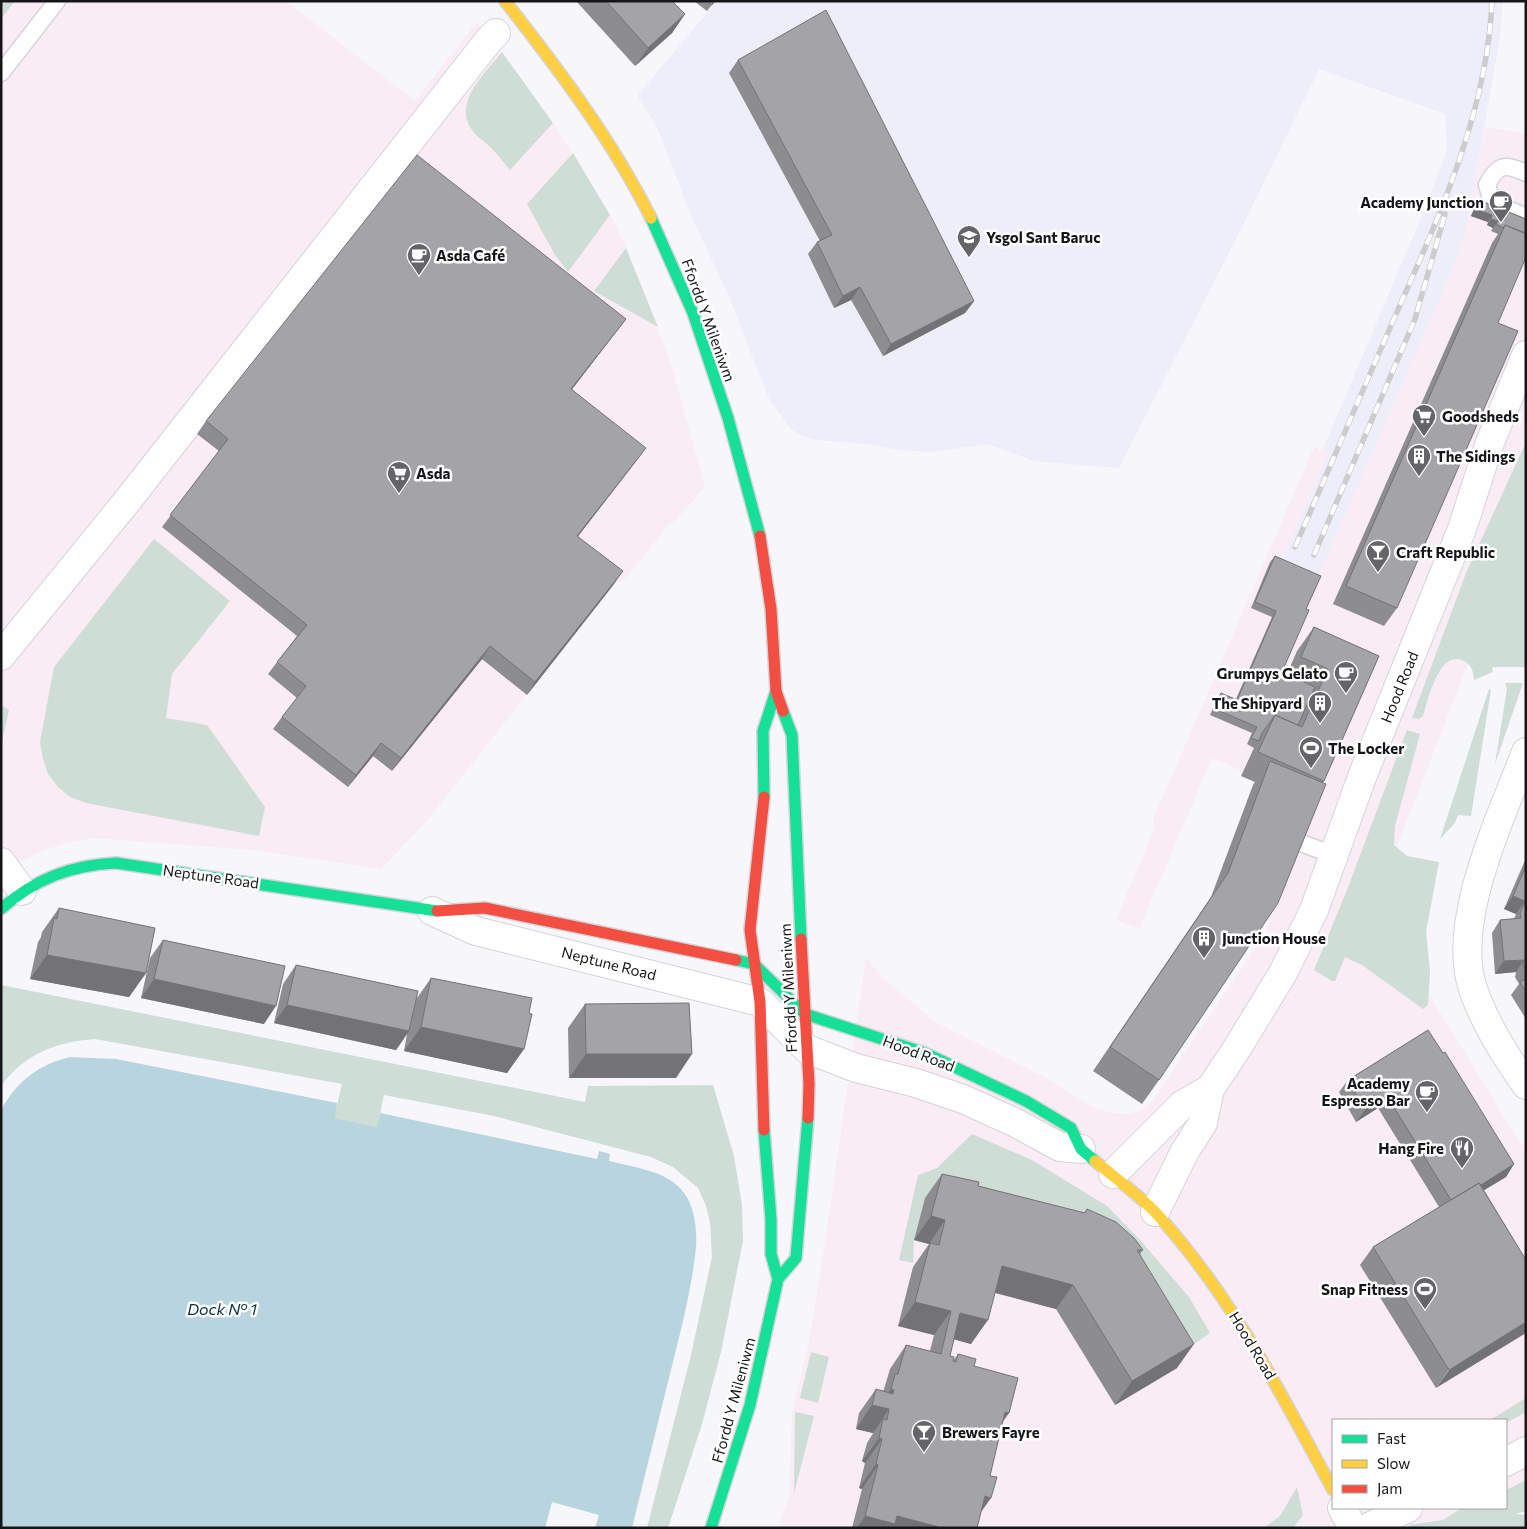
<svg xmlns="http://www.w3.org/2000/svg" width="1527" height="1529" viewBox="0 0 1527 1529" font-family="Commissioner,sans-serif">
<rect width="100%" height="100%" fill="#f6f6fb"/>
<path fill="#f9ecf4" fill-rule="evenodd" d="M1,1H286L415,101L477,22L553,123L610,215L626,248L671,364L705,487L675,521L670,523L627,577L614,584L426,822L381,869L254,850L93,838L69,842L39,852L1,872Z
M1485,127L1526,134V515L1374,905L1519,1141L1526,1148V1510L1488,1528H778L789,1497L792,1414L809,1341L825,1243L866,958L883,978L935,1022L1046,1078L1094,1108L1108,1112L1127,1114L1140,1111L1154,1099L1265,934L1317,802L1212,758L1139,929L1116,920L1155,828L1153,820L1314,447L1328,454L1279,566L1316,582L1454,266L1465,235ZM1333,1420H1506V1508H1333Z"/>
<path fill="#eeedfa" d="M717,1H1503L1499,43L1465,235L1454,266L1316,582L1279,566L1328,454L1322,451L1422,216L1447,150L1445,114L1319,69L1244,223L1119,468L1034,461L988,444L931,452L898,450L868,444L816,440L799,435L790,428L768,397L728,294L692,218L657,127L637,96Z"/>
<path fill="#ceddd6" d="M1,1H15L1,19Z
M502,52L553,123L510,170C503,162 497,153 489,146C484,141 476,136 472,130C452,103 486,72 502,52Z
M573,153L610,215L568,272L555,255L527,204Z
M626,248L658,327L594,291Z
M1526,442V667H1492L1493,672L1474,680C1473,671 1472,665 1464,661C1439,648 1428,700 1423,716L1419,719L1412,718L1466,573Z
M154,539L230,601L172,674L166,718L207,725L265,807L259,836L86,803L70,797L58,787L48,774L43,759L40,742L54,667Z
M1505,683H1523L1495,764L1507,689Z
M1489,689L1491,690L1471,816L1458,815L1455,823L1440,839Z
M1,705L9,710L1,746Z
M1407,730L1420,734L1395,826L1394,845L1407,856L1439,862L1426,932L1430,971L1428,1005L1423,1009L1362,965L1345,957L1335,981H1332L1314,970L1347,890Z
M1,985L585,1102L588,1086L713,1085L734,1156L742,1205L743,1241L721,1352L702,1424L668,1528H647L691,1355L712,1257L710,1222L706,1206L698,1188L673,1167L651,1157L494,1116L384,1095L377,1127L334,1118L342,1084L95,1039C57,1042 25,1053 1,1086Z
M972,1134L1032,1160L1107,1206L1141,1241L1189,1297L1210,1333L1177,1356L925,1198L914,1240L913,1263L899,1260L918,1175L937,1168Z
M811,1352L829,1357L818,1403L800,1398Z
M1526,1398V1412L1506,1423V1420H1490Z
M795,1412L814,1416L794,1493Z
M1526,1480V1511L1515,1514L1526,1515V1528H1408L1410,1525L1443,1520L1462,1508H1506V1490Z
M1297,1487L1303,1515L1293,1528H1264L1280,1516Z"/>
<path fill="#b8d4de" d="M70,1057L116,1059L337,1103L335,1118L377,1127L380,1113L597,1159L599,1151L610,1154L609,1161C633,1167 669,1171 684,1193C695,1207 697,1230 696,1247C692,1288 681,1330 671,1370C658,1422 645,1475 632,1528H1V1111C15,1082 40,1064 70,1057Z"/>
<path fill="#f6f6fb" d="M552,1502L599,1515L595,1528H545Z"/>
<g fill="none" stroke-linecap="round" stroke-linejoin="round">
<g stroke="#d4d4d8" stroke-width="19">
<path id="lane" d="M1,73L57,1
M1526,173C1505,164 1498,163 1487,185L1492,202L1526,217
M1296,841L1333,855"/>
</g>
<g stroke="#d4d4d8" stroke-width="30">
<path id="street" d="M1,656L128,500L489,40L496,33
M1526,752C1502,816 1450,921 1473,989C1485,1024 1505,1055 1526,1085
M1,862L22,891
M432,911L476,931L760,1002L807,1049L856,1068L916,1083L963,1099L1014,1122L1060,1147L1081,1149
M1113,1174L1182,1105L1210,1089
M1155,1212L1185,1151L1203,1123L1210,1089L1236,1050L1283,973L1314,910L1362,777L1462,529L1489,445L1526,355
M1506,1462L1526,1451
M1342,1508L1353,1528
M1367,1528L1408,1508"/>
</g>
<g stroke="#d4d4d8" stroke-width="14">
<path id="fast" d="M651,218L693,313L728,418L760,536
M783,711L792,735L801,939
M764,797L763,731L776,691
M1,909C35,879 71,865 116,863L437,911
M736,960L754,964L805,1014L925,1053L1026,1101L1071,1128L1081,1149L1095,1161
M778,1279L796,1258L808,1118
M711,1528L750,1405L778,1279L771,1254V1220L764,1130"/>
</g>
<g stroke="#d4d4d8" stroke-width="14">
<path id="slow" d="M505,1C559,70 612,140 651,218
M1095,1161C1115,1178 1138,1194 1156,1213C1231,1295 1281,1393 1333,1490"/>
</g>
<g stroke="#d4d4d8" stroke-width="14">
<path id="jam" d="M760,536L771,609L776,691L783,711
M764,797L750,930L760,1002L764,1130
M437,911L485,908L736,960
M801,939L809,1084L808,1118"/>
</g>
<use href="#lane" stroke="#fefefe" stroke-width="16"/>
<use href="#street" stroke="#fefefe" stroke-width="28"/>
<use href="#fast" stroke="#16e098" stroke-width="11"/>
<use href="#slow" stroke="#ffcf43" stroke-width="11"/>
<use href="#jam" stroke="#f24e42" stroke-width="11"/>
<g stroke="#cccccd" stroke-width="5.5">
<path id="rail" d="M1295,547C1328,472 1360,396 1393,321C1438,219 1487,114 1492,1
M1314,555L1415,319L1445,214"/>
</g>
<use href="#rail" stroke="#fff" stroke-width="4" stroke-dasharray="11" stroke-linecap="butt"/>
</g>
<path fill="#8d8d90" d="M576,1H672L685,14L672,33L635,66Z
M694,1H715L707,11Z
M738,60L974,301L965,313L883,356L851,300L834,308L808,254L817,242L820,241L729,73Z
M1479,200L1526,219L1498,323L1397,608L1384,626L1333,604L1492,243L1498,234L1491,231L1493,228L1487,225L1488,222L1471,216L1475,206Z
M626,319L572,389L637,460L578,536L614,584L527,695L482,659L392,771L373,756L348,787L273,729L282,717L297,698L268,674L297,636L162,527L219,451L197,434L206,421Z
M1275,556L1306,609L1282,672L1287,674L1297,651L1314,627L1379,656L1324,781L1159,1080L1142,1104L1093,1071L1211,897L1253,785L1255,782L1241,776L1254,748L1247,744L1252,733L1210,715L1217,699L1221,693L1236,699L1272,617L1251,608L1270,562Z
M1526,858V1019L1511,995L1519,984L1515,977L1516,972L1495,974L1492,933L1500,920L1514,919L1516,914L1504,909Z
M59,908L146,973L129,997L30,979L38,942L41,937L42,932Z
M163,940L264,1024L141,998L150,958Z
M296,965L417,998L431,978L529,1013L524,1049L507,1073L404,1051L407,1034L396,1050L274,1023L283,984Z
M585,1004L676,1078H569L568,1028Z
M1428,1030L1514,1164L1506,1177L1484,1190L1526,1260L1436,1388L1360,1265L1373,1247L1439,1207L1378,1108L1356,1122L1339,1092L1348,1080Z
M942,1174L978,1186L1084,1213L1087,1209L1143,1250L1140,1254L1177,1368L1115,1405L1056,1309L995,1293L971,1344L954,1339L950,1356L953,1361L958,1354L974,1366L1003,1421L977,1528H852L862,1489L859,1488L865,1463L862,1461L867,1443L872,1435L873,1433L856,1429L859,1413L876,1389L883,1391L884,1389L890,1369L906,1345L930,1351L934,1335L898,1326L913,1267L929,1244L914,1240L925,1198Z"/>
<path fill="#737376" d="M685,14L672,33L635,66L648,48Z
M1475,209L1492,215L1488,222L1471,216Z
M1491,219L1498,221L1493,228L1487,225Z
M860,287L851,300L834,308L843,296Z
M974,301L965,313L883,356L891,344Z
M626,319L617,331L563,401L571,389Z
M646,448L637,460L569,548L577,536Z
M623,571L614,584L527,695L535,682Z
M490,646L482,659L392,771L401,758Z
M381,743L373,756L348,787L356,775Z
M1513,896L1525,901L1516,914L1504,909Z
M47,955L146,973L129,997L30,979Z
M1524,960L1516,972L1495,974L1504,961Z
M154,979L276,1006L264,1024L141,998Z
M287,1005L409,1031L396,1050L274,1023Z
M421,1027L524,1049L507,1073L404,1051Z
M586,1054H692L676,1078H569Z
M1387,1096L1378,1108L1356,1122L1365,1110Z
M1514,1164L1506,1177L1443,1215L1452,1203Z
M931,1216L945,1220L929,1244L914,1240Z
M1002,1266L1073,1285L1056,1309L985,1290Z
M915,1302L951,1311L934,1335L898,1326Z
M960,1313L988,1320L971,1344L945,1337Z
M1526,1322V1333L1436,1388L1449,1370Z
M1194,1344L1177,1368L1115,1405L1132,1381Z
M891,1389L894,1390L882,1407L889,1409L873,1433L856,1429L872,1405L879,1406Z
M1005,1412L1009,1413L992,1437Z
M879,1438L882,1439L865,1463L862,1461Z
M876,1464L878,1465L862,1489L859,1488Z
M985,1496L991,1498L974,1522Z
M865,1516H897L939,1527L938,1528H857Z"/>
<path fill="#a4a4a8" stroke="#737376" d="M606,1H672L685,14L648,48Z
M707,1H715L712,5Z
M826,10L974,301L891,344L860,287L843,296L817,242L832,235L738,60Z
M417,155L626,319L571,389L646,448L577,536L623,571L535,682L490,646L401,758L381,743L356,775L282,717L306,686L277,662L307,625L170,515L228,439L206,421Z
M1479,200L1526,219V233L1505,225L1503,228L1496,224L1498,221L1491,219L1492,215L1475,209Z
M1505,225L1526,234V257L1498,323L1518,331L1397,608L1346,586Z
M1275,556L1321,576L1306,609L1309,610L1282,672L1315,687L1298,725L1275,715L1262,733L1259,741L1251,738L1257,727L1215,709L1221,693L1237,700L1276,611L1255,602Z
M1314,627L1379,656L1324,781L1258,752L1275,715L1302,727L1328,669L1301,657Z
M1270,761L1326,784L1278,903L1159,1080L1110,1047L1228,873Z
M1526,866V969L1523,965L1524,960L1504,961L1500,920L1521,918L1520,913L1525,901L1513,896Z
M59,908L155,928L146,973L47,955L54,918L57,919Z
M163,940L285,966L276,1006L154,979Z
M296,965L418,991L409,1031L287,1005Z
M431,978L532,998L529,1013L532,1014L524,1049L421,1027Z
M1526,979V992L1520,982Z
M689,1003L692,1054H586L585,1004Z
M1428,1030L1443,1053L1445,1052L1514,1164L1481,1185L1479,1183L1451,1200L1387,1096L1365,1110L1348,1080Z
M942,1174L979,1182L978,1186L1085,1213L1087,1209L1116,1222L1134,1238L1143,1250H1137L1194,1344L1132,1381L1073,1285L1002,1266L988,1320L960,1313L950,1356L954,1357L953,1361L956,1362L958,1354L976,1359L974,1366L1018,1378L1009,1413L1005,1412L990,1476L997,1477L991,1498L985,1496L977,1528H938L939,1527L897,1516L895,1524L865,1516L878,1465L876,1464L882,1439L879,1438L883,1419L887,1420L889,1409L872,1405L876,1389L893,1394L894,1390L891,1389L895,1374H898L906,1345L941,1354L951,1311L915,1302L930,1243L939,1245L945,1220L931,1216Z
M1479,1183L1526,1260V1322L1449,1370L1373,1247Z"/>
<defs>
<g id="cafe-pin" transform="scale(1.25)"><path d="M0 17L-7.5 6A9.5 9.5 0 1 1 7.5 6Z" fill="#646469" stroke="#fff"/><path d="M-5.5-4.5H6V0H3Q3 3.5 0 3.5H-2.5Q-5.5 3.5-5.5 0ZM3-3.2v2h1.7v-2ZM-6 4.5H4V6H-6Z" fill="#fff"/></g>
<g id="school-pin" transform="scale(1.25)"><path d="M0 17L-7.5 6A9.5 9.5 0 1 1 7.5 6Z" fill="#646469" stroke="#fff"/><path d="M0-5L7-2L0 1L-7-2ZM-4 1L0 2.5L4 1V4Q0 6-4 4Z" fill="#fff"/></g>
<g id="supermarket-pin" transform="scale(1.25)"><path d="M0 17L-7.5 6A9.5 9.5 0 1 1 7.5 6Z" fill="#646469" stroke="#fff"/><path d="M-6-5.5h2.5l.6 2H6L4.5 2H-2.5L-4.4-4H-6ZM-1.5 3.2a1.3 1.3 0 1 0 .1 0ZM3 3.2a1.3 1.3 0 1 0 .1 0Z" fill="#fff"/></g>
<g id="building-pin" transform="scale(1.25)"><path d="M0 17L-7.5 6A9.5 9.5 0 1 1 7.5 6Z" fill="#646469" stroke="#fff"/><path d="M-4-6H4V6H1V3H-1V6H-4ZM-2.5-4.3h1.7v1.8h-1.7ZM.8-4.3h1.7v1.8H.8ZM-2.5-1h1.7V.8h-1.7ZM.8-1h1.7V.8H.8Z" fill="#fff"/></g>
<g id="bar-pin" transform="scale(1.25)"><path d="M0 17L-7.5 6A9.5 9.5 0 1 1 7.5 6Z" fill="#646469" stroke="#fff"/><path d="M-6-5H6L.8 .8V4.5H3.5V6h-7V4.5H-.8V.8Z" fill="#fff"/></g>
<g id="stadium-pin" transform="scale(1.25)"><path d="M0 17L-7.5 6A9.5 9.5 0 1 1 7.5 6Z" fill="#646469" stroke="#fff"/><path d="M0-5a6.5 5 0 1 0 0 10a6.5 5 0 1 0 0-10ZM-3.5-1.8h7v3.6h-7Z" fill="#fff"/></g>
<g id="restaurant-pin" transform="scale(1.25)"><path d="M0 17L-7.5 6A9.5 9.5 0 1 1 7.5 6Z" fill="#646469" stroke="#fff"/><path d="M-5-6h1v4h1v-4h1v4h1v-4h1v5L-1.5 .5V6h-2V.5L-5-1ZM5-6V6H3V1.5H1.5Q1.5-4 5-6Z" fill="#fff"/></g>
</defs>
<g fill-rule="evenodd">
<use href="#cafe-pin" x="1501" y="202"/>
<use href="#school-pin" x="969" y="237"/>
<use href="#cafe-pin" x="419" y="255"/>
<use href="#supermarket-pin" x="1424" y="416"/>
<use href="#building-pin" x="1419" y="456"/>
<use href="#supermarket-pin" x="399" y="473"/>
<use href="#bar-pin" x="1378" y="552"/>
<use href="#cafe-pin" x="1346" y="673"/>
<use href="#building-pin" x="1320" y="703"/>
<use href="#stadium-pin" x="1311" y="748"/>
<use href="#building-pin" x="1204" y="938"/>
<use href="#cafe-pin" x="1427" y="1092"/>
<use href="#restaurant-pin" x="1462" y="1148"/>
<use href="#stadium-pin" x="1425" y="1289"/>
<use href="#bar-pin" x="924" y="1432"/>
</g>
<g text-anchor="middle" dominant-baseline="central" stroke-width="5" stroke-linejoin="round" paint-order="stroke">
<g font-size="15" font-weight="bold" fill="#16161a" stroke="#fff" text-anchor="start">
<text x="1484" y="202" text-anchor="end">Academy Junction</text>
<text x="986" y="237">Ysgol Sant Baruc</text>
<text x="436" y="255">Asda Café</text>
<text x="1442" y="416">Goodsheds</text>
<text x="1436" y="456">The Sidings</text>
<text x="416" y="473">Asda</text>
<text x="1396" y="552">Craft Republic</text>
<text x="1328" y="673" text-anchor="end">Grumpys Gelato</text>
<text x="1302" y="703" text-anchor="end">The Shipyard</text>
<text x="1328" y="748">The Locker</text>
<text x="1222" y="938">Junction House</text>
<text x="1410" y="1083" text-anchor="end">Academy<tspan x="1410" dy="17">Espresso Bar</tspan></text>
<text x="1444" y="1148" text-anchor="end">Hang Fire</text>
<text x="1408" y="1289" text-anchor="end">Snap Fitness</text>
<text x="942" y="1432">Brewers Fayre</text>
</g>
<g font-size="15" fill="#16161a" stroke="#fff">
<text transform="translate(709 320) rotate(70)">Ffordd Y Mileniwm</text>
<text transform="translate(1399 687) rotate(-68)">Hood Road</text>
<text transform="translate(211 876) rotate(8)">Neptune Road</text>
<text transform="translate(609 963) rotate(14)">Neptune Road</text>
<text transform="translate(788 988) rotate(-93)">Ffordd Y Mileniwm</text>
<text transform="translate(919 1053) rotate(21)">Hood Road</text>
<text transform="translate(1253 1345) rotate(59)">Hood Road</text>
<text transform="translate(733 1400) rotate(-75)">Ffordd Y Mileniwm</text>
</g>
<g font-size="16" font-style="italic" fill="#073039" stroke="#fff">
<text x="222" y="1308">Dock Nº 1</text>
</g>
</g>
<rect width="1527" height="1529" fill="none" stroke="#16161a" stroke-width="5"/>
<rect x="1332" y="1419" width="175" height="90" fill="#ffffff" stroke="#a2a2a3"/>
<rect x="1342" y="1435" width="25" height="8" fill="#16e098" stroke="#a2a2a3"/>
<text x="1377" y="1444" font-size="15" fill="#16161a">Fast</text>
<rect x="1342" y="1460" width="25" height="8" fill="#ffcf43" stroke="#a2a2a3"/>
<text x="1377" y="1469" font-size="15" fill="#16161a">Slow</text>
<rect x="1342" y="1485" width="25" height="8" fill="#f24e42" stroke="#a2a2a3"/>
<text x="1377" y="1494" font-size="15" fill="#16161a">Jam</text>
</svg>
